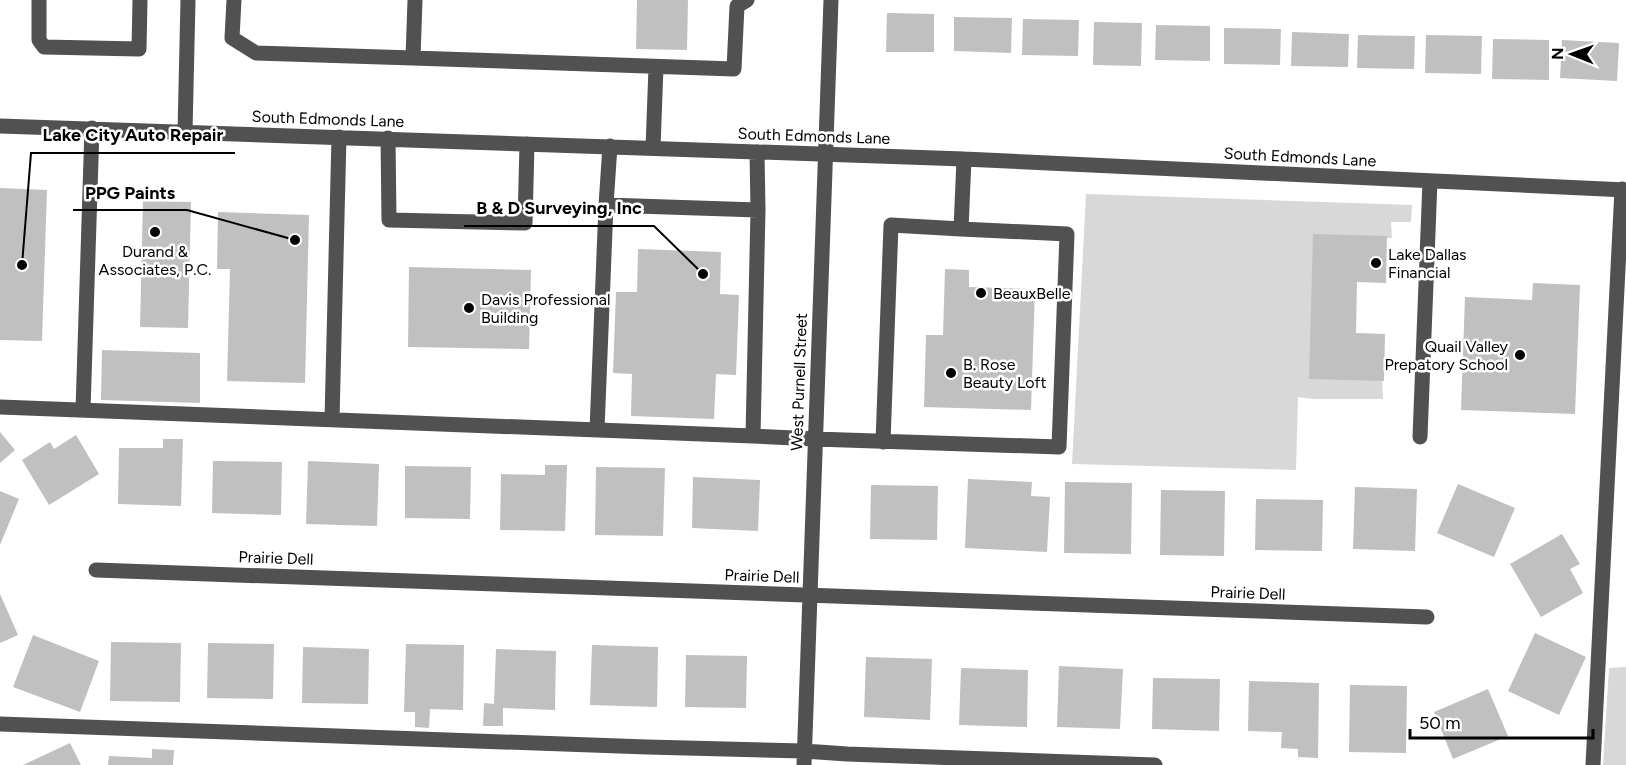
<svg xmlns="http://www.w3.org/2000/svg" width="1626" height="765" viewBox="0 0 1626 765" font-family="Figtree,sans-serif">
<rect width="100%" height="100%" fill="#fff"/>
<path fill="#d8d8d8" d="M1086,194L1412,205L1411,222H1391L1392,238L1317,239L1315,374L1382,377L1383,399H1313L1298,397L1296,470L1072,464Z
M1626,667V765H1603L1609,668Z"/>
<path fill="#c0c0c0" d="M637,0H688L687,50L636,49Z
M887,13L934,14V52H886Z
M954,17L1012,18L1011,53L954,51Z
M1023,19L1079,20L1078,56L1022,55Z
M1094,22L1142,23L1141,66L1093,65Z
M1156,25L1210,26V61L1155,60Z
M1224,28L1281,29L1280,65L1224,64Z
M1292,32L1349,34L1348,67L1291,66Z
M1358,35L1415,36L1414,69L1357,68Z
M1426,35L1482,36L1481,74L1425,73Z
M1493,39L1549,40V80L1492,79Z
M1562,40L1619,43L1617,81L1560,78Z
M0,188L47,190L42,341L0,340Z
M143,201L191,202L188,328L140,327Z
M218,212L309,215L305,383L227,381L230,269H217Z
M1313,234L1387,236L1386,283L1357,282L1356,333L1385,334L1384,381L1309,379Z
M638,249L721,252L720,294L739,295L736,375L716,374L714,419L631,416L632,374L613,373L616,292H637Z
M409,267L531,270L529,349L408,347Z
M945,269L969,270V287L1035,289L1031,410L924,407L926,335H943Z
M1533,283L1580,285L1575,414L1461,410L1465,297L1532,300Z
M102,350L200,353V403L101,400Z
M0,432L15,450L0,463Z
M76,435L99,474L49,505L22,460L50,442L54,449Z
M163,439H183L181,506L118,504L119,448H163Z
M213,461L282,462L281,515L212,513Z
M308,461L379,464L377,526L306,524Z
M545,465H567L565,531L500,530L501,474L545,475Z
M405,466L471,467L470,519L405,518Z
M596,467L665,468L663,536L595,535Z
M693,477L760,480L758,531L692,528Z
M968,479L1032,482L1031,496L1050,497L1047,552L965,548Z
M1065,482L1132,483L1131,554L1064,553Z
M1458,484L1515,508L1494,557L1437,533Z
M871,485L938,486L937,540L870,539Z
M1355,487L1417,489L1415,551L1353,549Z
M1161,490L1225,491L1224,556L1160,555Z
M0,491L19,499L0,545Z
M1256,499L1323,500L1322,551L1255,550Z
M1562,534L1580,564L1570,569L1583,593L1541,617L1510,564Z
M0,594L18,635L0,643Z
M1535,633L1586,657L1559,715L1508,691Z
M33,635L99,661L80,712L13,687Z
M111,642L181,643L180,702L110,701Z
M208,643L274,644L273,699L207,698Z
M406,644L464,645L463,710L430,709L429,728L415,727V712H404Z
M592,645L658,647L657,707L590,705Z
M303,647L369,649L368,704L302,703Z
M496,649L556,651L555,710L503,708V726H483L484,703L494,704Z
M686,655L747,656L746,708L685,707Z
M866,657L932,659L930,720L864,717Z
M1059,666L1123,669L1120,729L1057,727Z
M961,668L1028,670L1027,727L959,725Z
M1153,678L1220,679L1219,731L1152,729Z
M1249,681L1319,683L1318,758L1298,757V749L1281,748L1282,732L1248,731Z
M1350,685L1407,686L1406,753L1349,752Z
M1488,689L1508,736L1453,759L1434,712Z
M70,743L81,765H23Z
M152,749L174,750L173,765H108L109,756L152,758Z"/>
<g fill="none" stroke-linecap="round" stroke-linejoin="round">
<path stroke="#515151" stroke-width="15" d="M39,0V40L44,47L139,49L140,0
M234,0L232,38L256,53L413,58
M415,0L413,58L734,69L737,6L747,0
M0,126L964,159L1626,190
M185,132L188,0
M388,138L389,220L525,223L527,144
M610,146L606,205L758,210L757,152
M653,148L656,67
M0,407L753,436L815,439L1059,447L1067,234L961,229L964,159
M83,410L92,128
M332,419L339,137
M597,430L606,205
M753,436L758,210
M1420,437L1430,181
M883,442L891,225L961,229
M96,570L1427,617
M0,724L647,747L804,751L847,754L1155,765
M804,765L831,0
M1593,765L1622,189"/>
</g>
<g fill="#000" stroke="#fff" stroke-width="2">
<circle cx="155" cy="232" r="6"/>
<circle cx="1376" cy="263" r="6"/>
<circle cx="981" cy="293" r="6"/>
<circle cx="469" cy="308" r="6"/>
<circle cx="1520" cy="355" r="6"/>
<circle cx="951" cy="373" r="6"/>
</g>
<g text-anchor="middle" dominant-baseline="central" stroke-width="5" stroke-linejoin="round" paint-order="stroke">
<g font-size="16" fill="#000" stroke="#fff">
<text transform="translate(328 119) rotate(2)">South Edmonds Lane</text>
<text transform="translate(814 136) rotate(2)">South Edmonds Lane</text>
<text transform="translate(1300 157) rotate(3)">South Edmonds Lane</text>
<text transform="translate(799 382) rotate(-88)">West Purnell Street</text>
<text transform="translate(276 558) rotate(2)">Prairie Dell</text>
<text transform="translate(762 576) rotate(2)">Prairie Dell</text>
<text transform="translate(1248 593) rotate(2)">Prairie Dell</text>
</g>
<g font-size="16" fill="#000" stroke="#fff" text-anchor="start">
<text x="155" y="251" text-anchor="middle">Durand &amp;<tspan x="155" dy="18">Associates, P.C.</tspan></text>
<text x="1388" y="254">Lake Dallas<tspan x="1388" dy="18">Financial</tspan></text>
<text x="993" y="293">BeauxBelle</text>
<text x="481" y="299">Davis Professional<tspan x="481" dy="18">Building</tspan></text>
<text x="1508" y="346" text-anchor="end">Quail Valley<tspan x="1508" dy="18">Prepatory School</tspan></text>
<text x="963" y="364">B. Rose<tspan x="963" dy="18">Beauty Loft</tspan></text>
</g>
</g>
<path fill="none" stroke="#000" stroke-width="2" d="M22 265L31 153H235M295 240L187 210H73M703 274L654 226H464"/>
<g fill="#000" stroke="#fff" stroke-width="2">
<circle cx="22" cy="265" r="6"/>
<circle cx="295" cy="240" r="6"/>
<circle cx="703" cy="274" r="6"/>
</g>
<g font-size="18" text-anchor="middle" font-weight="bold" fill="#000" stroke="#fff" stroke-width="5" stroke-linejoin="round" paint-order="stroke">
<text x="133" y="141">Lake City Auto Repair</text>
<text x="130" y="199">PPG Paints</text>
<text x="559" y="214">B &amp; D Surveying, Inc</text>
</g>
<g transform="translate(1572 54) rotate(271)" stroke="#ffffff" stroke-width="4.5" paint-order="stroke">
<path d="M0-4.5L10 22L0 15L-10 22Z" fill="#000000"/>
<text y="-9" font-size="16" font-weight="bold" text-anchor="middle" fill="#000000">N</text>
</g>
<path d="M1410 729v9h183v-9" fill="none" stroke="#000000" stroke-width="3"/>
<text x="1419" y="729" font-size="18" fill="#000000" stroke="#ffffff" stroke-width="4.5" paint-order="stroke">50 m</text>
</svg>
